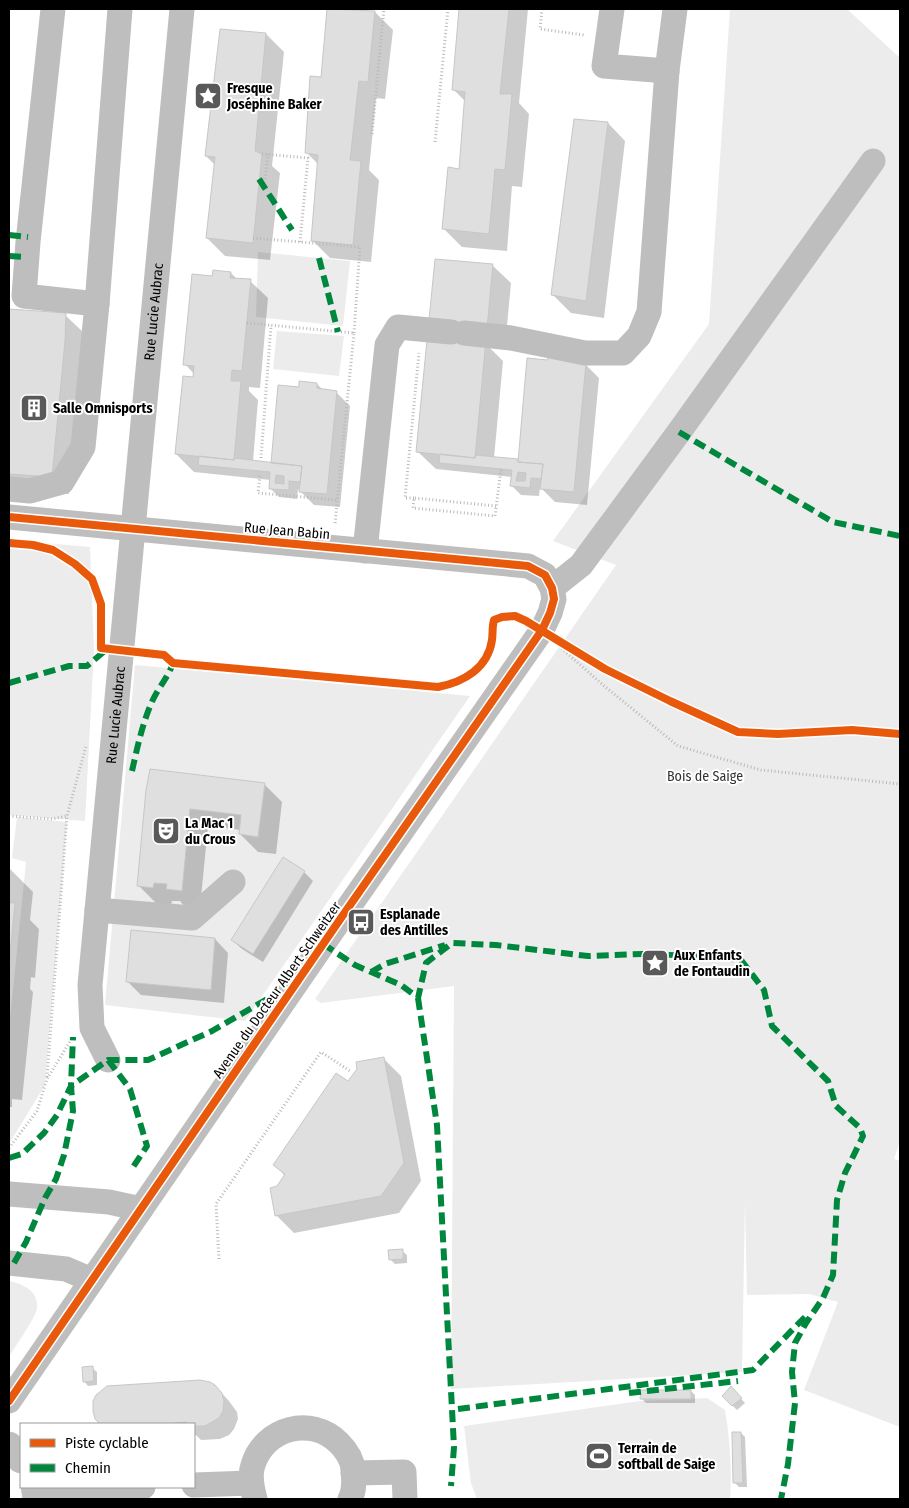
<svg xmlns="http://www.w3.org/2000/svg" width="909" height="1508" viewBox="0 0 909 1508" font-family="'Fira Sans Condensed',sans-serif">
<rect width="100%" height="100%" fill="#fff"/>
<path fill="#ececec" d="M730,9H847L900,58V1141L894,1159L900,1161V1427L804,1390L838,1302L809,1294L747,1295L745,1201L742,1372L451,1389L454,986L321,1003L315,999L616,565L553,541L709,324Z
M258,252L350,261L343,326L256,317Z
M277,331L344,336L339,376L273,369Z
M9,540L90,547L94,650L85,821L9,815Z
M135,665L470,696L245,1021L105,1005Z
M17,817L67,822L45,1085L9,1144V1029L26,862L12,858Z
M9,1281C23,1284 39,1291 37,1308C37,1316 14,1348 9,1357Z
M707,1398L725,1410C730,1439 732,1470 730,1499H477L471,1483L464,1426L640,1401Z"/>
<path fill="#0003" d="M328,9L375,12L393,30L385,99L376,98L369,170L379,180L371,262L330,258L312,240L319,165L306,152L322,78Z
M460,9H528L519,103L529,114L522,187L512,186L507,251L462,247L444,229L460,170L466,102L454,90Z
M266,34L284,52L272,166L280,173L270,260L225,256L207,238L215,165L206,156Z
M608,123L625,141L604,318L571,313L553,295Z
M436,261L493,266L511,283L505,347L488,346L503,361L494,458L519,461L586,365L599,378L587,505L555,502L540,487L539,496L521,495L512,486V477L436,469L418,452Z
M231,273L237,279L250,281L268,298L260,388L249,387V391L258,400L253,461L272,464L300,388L317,384L323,390L336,392L350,406L340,507L314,505L298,489L297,499L279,497L270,488L271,480L194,472L176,454L194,374L185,364L213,277Z
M9,310L65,315L83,332L69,494L9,489Z
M264,784L282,802L276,854L258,852L240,834L241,830L208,826L200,908L185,907L180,901H172L171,905L156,903L138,885L147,790Z
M9,868L33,892L30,920L39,929L35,978L31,977L30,989L33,992L22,1100L12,1099V1107H9Z
M304,872L313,881L263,962L242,949L232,940Z
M215,939L228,953L224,1003L141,995L128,982Z
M383,1058L401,1076L421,1181L399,1213L294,1233L276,1215L278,1187L285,1176L275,1165L349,1083Z
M402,1251L407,1255V1263L395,1264L390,1259Z
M92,1368L97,1372V1385L88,1386L84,1381Z
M215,1386L229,1401L237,1412L238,1419L234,1429L229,1435L220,1439L201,1440L196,1435L194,1436V1424H102L96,1418Z
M731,1388L745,1403L737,1410L723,1396Z
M691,1391L695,1395V1403H646L642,1399Z
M741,1433L745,1437L747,1487H739L735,1483Z"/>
<path fill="#dfdfdf" stroke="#c7c7c7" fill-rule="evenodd" d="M327,9L375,11L368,82L359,81L350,160L361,161L353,245L311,241L318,155L305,153L310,76L321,77Z
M459,9H509L500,94H512L505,170L495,169L489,234L442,229L448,167L459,169L465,92L452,90Z
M220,29L266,33L255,151L262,154L253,243L206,238L215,157L205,156Z
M574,119L608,122L586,301L551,295Z
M435,259L493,264L475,458L416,452Z
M213,270L231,272L230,278L251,279L242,371L232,370L231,381H241L234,460L175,454L183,376L193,377L194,366L183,365L192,274L212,276Z
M9,309L66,313L65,341L52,477L9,474Z
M548,354L586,363L574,492L540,489L543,464L518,462L527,358L548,360Z
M299,381L317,383V388L337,391L327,494L299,492L302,466L271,463L278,385L299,387Z
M440,454L475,458V455L518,459V462L543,464L541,479L531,478L530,488L510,486L512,470L439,463ZM518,472L526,473L525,481H516Z
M199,456L234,460V458L302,466L300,482L289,481V490L269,489L270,472L198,465ZM276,475L284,476V484L275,483Z
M150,769L265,783L258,837L239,834L241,815L190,809L182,891L166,889L167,884L154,883L153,888L137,886L146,790Z
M283,857L305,871L253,954L231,940Z
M9,903H15L10,954L9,953Z
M131,930L215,938L211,990L126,982Z
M384,1057L404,1163L381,1196L275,1216L270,1188L277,1186L285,1174L273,1165L336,1073L348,1081L357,1069L356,1062Z
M403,1249V1259L389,1260L388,1250Z
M93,1366L94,1381L83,1382L82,1367Z
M200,1380L210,1382L215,1385L222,1393L224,1402L223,1411L219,1418L205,1426H194V1424H186V1422L174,1423V1424H100L95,1419L93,1411V1401L96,1395L107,1386Z
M731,1386L742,1398L732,1406L722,1396Z
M641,1390H691V1399H640Z
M732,1432H741L743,1483H733Z"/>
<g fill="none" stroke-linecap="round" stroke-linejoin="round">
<g stroke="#dbdbdb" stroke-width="29">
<path id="major" d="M9,1446L21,1459
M35,1487L37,1499"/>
</g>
<path stroke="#b9b9b9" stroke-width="3" stroke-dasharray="1 2.5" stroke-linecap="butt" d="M542,9L540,29L584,35
M372,134L384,9
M435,142L448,9
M262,154L308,158L300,242
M259,179L265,180L268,154
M253,238L360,247L354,333
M247,323L354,333L335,524
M261,458L271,325
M260,476L258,493L337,500
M414,498H405L419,353
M496,506L414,498L413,508L495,516L501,469
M559,646L603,685L678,746L761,770L900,784
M9,816L52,819L67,816
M47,1077L67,816L86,746
M9,1148L37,1111L47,1079L71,1040
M219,1259L216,1204L321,1052L350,1071"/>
<g stroke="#bebebe" stroke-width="25">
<path d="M53,9L28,242L24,296L97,304"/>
<path d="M612,9L604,66L667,71"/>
<path d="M464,333L511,338L585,353H623L639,336L649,312L667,71L675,9"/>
<path d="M9,489L30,491L62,482L83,447L97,304L120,9"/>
<path d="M9,517L528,566L545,575L552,588L554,599L550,613L542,630L341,918L9,1401"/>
<path d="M365,551L387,345L398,327L451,332"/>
<path d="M552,588L581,565L679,432L873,161"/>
<path d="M97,910L192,918L233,882"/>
<path id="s1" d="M108,1060L92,1028L90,985L182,9"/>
<path d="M9,1194L109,1202L141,1209"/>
<path d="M9,1263L66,1269L92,1280"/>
<path d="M353,1473L404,1472L405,1499"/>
<path d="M194,1485L251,1483"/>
<path d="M36,1490L143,1487"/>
<path d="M255,1499C252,1488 249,1476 253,1465C264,1428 311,1415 339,1443C346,1450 352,1459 353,1469C354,1479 355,1490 350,1499"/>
</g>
<use href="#major" stroke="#bebebe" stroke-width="28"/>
<path stroke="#00873e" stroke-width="6" stroke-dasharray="12 6" stroke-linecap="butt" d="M259,179L292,230
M9,235L28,237
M9,256L27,257
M319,258L338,332
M679,432L833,522L900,536
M9,683L69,666H87L107,649
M132,771C137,749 142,725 151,704C157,689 168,678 173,663
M323,944L355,965L401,985L418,998L426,963L452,943L496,945L588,956L642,954L703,956L741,960L764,990L772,1026L828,1081L836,1106L860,1128L863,1136L845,1173L837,1200L833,1275L823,1298L806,1323L795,1343L792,1372L795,1403L788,1464L781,1499
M371,972L385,964L445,945
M418,998L437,1125L454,1447L451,1486
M108,1060L130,1089L147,1146L133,1167
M9,1158L22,1154L44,1133L57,1115L71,1086L73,1037
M14,1263L26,1242L45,1198L56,1179L64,1155L73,1111L71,1086L108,1060H148L212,1031L267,999
M629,1393L738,1381
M458,1409L753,1370L805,1317"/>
<g stroke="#fff" stroke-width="11">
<path id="cycleway" d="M9,517L528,566L545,575L552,588L554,599L550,613L542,630L341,918L9,1401
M9,543L33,545L53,550L75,564L92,579L101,604V648L164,655L173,663L438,687C464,682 488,668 492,640C493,633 492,627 494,620L502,617L515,616L526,621L605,669L670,701L738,732L778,734L852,730L900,734"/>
</g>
<use href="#cycleway" stroke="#e8590c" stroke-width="8"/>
</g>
<defs>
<g id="sight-square" transform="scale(1.4375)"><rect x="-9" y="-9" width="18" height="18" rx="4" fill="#595959" stroke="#fff"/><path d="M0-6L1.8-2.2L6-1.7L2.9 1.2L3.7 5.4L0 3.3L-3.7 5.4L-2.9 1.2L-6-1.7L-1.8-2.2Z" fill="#fff"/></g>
<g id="building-square" transform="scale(1.4375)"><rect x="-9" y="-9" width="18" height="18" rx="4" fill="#595959" stroke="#fff"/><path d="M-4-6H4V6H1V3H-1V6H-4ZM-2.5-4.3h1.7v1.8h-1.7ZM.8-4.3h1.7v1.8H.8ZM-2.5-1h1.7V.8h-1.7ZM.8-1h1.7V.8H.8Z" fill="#fff"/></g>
<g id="theatre-square" transform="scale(1.4375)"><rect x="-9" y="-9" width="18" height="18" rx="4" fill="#595959" stroke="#fff"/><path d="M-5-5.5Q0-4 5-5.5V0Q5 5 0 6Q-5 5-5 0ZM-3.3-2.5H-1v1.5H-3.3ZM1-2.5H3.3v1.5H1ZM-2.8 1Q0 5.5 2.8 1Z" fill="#fff"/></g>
<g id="bus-square" transform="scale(1.4375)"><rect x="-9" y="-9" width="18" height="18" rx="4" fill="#595959" stroke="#fff"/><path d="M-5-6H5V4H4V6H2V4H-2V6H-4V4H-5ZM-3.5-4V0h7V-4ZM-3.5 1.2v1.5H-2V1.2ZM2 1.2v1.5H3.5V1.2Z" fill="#fff"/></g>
<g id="stadium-square" transform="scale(1.4375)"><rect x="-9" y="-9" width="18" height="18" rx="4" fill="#595959" stroke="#fff"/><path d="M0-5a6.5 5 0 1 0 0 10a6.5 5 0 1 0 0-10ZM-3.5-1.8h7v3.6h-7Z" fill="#fff"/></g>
</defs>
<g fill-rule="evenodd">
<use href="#sight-square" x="208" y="96"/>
<use href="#building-square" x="34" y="408"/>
<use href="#theatre-square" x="166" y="831"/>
<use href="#bus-square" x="361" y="922"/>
<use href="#sight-square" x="655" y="963"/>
<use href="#stadium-square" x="599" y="1456"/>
</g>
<g text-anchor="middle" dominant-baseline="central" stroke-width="4" stroke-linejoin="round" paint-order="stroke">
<g font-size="14" font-weight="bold" fill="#000" stroke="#fff" text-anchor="start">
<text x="227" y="88">Fresque<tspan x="227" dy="16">Joséphine Baker</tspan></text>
<text x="53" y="408">Salle Omnisports</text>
<text x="185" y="823">La Mac 1<tspan x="185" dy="16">du Crous</tspan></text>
<text x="380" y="914">Esplanade<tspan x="380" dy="16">des Antilles</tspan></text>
<text x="674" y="955">Aux Enfants<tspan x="674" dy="16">de Fontaudin</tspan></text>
<text x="618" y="1448">Terrain de<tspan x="618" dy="16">softball de Saige</tspan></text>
</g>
<g font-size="14" fill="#000" stroke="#fff">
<text stroke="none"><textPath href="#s1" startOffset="755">Rue Lucie Aubrac</textPath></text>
<text transform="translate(287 531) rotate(5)">Rue Jean Babin</text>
<text stroke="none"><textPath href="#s1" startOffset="350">Rue Lucie Aubrac</textPath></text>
<text transform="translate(277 990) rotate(-55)">Avenue du Docteur Albert Schweitzer</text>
</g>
<g font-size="14" fill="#333" stroke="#fff">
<text x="705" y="776">Bois de Saige</text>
</g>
</g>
<rect width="909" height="1508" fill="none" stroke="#000000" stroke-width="20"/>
<rect x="20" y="1423" width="175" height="65" fill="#ffffff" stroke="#999999"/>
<rect x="30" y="1439" width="25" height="8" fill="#e8590c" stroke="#999999"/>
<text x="65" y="1448" font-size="15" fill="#000000">Piste cyclable</text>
<rect x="30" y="1464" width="25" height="8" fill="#00873e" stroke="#999999"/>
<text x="65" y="1473" font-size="15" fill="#000000">Chemin</text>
</svg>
